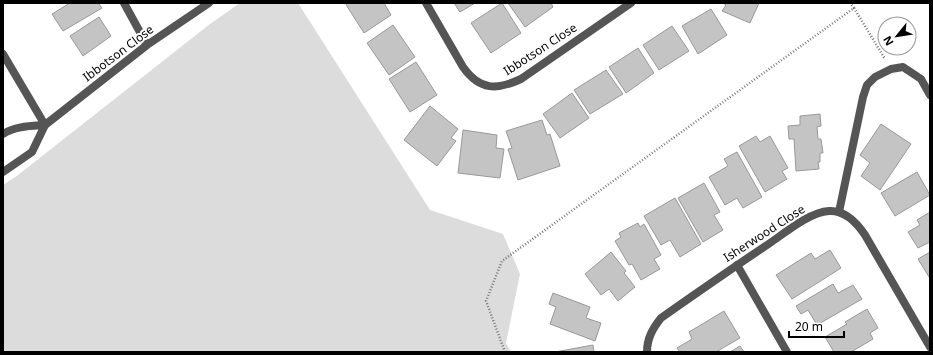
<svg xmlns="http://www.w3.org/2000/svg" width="933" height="355" viewBox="0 0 933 355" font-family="'Noto Sans',sans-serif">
<rect width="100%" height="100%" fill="#fff"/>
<path fill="#dcdcdc" d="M240,3H298L430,210L503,234L520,274L506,343L511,352H3V185L18,175L210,24Z"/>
<path fill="#c4c4c4" stroke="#999" d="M70,3H98L102,8L63,31L52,14Z
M345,3H384L391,15L364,33Z
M454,3H475L460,12Z
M502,3L521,33L491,53L471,23Z
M508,3H551L553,7L525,27Z
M723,3H759L750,23L722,11L726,5Z
M711,9L727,35L698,54L682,26Z
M99,17L111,36L83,56L70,36Z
M393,25L415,57L389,75L367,43Z
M672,26L689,51L659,70L643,45Z
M638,48L654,73L626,93L609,67Z
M416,62L437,95L410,112L389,79Z
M606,70L623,94L590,114L574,90Z
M572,93L589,118L560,138L543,114Z
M430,106L458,129L451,138L456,141L437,166L404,140Z
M820,114L821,126L817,127L818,139H821L823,153H820V162H818L819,169L796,171L794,139H789L788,126L800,125V116Z
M542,120L547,135L550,134L560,166L518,180L508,149L512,148L506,131Z
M881,124L911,144L880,190L861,176L870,163L860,155Z
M463,130L497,135L496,148L504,149L500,178L458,173Z
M756,136L760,142L770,136L788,168L782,171L787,179L765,192L739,146Z
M737,152L762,197L743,208L737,198L725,205L709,177L728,166L724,159Z
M917,172L930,195L895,216L881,193Z
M704,183L720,212L714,215L723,230L703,242L678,198Z
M675,198L701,244L680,257L670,240L661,245L644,216Z
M930,212V242L918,248L908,232L920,225L917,220Z
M638,223L640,227L644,224L661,255L654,259L660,269L641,280L632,264L629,265L615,241L621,237L619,233Z
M830,250L841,268L792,299L776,275L811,253L815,259Z
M611,252L626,271L624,273L635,287L618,301L609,289L601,295L585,274Z
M930,252V277H929L918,259Z
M833,284L838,293L853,285L862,299L817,325L808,310L801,314L796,306Z
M553,293L590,307L586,318L601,323L595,341L550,324L556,307L549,304Z
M867,309L878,328L870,333L873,339L851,352H834L825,337L847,324L845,322Z
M724,311L740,338L716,352H680L677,348L692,339L689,332Z
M593,345L594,352H555Z
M740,346L744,352H730Z"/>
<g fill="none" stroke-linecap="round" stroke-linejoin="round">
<path stroke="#777" stroke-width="2.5" stroke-dasharray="1 2" stroke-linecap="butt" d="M854,8L885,59
M505,352L486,301L502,261L854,8L850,3"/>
<path stroke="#555" stroke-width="8" d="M3,54L45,125
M839,212L863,97L867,85L875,77L891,69L903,67L921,79L930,95
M737,265L787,352"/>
<path stroke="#555" stroke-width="8" d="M124,3L147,45
M426,3L463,67C480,91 497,90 521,79L631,3
M3,134C15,126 31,126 45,125
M3,172L32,152L45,125L147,45L209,3
M647,352C647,338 653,328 661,318C698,292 734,267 770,243C786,232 810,212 829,211C845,210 857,223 865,235L930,347"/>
</g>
<g text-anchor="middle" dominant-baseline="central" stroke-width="4" stroke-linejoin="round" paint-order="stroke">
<g font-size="12" fill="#000" stroke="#fff">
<text transform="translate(540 49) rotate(-33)">Ibbotson Close</text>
<text transform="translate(118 53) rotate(-37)">Ibbotson Close</text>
<text transform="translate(764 233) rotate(-33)">Isherwood Close</text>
</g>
</g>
<rect width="933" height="355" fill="none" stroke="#000000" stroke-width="8"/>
<g transform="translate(897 36) rotate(240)"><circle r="19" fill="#ffffff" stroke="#999999"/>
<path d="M0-3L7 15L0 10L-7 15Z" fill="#000000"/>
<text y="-6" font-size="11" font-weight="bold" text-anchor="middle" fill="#000000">N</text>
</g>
<path d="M789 331v6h55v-6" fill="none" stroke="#000000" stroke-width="2"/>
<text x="795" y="331" font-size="12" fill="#000000" stroke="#ffffff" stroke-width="3" paint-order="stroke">20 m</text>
</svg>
